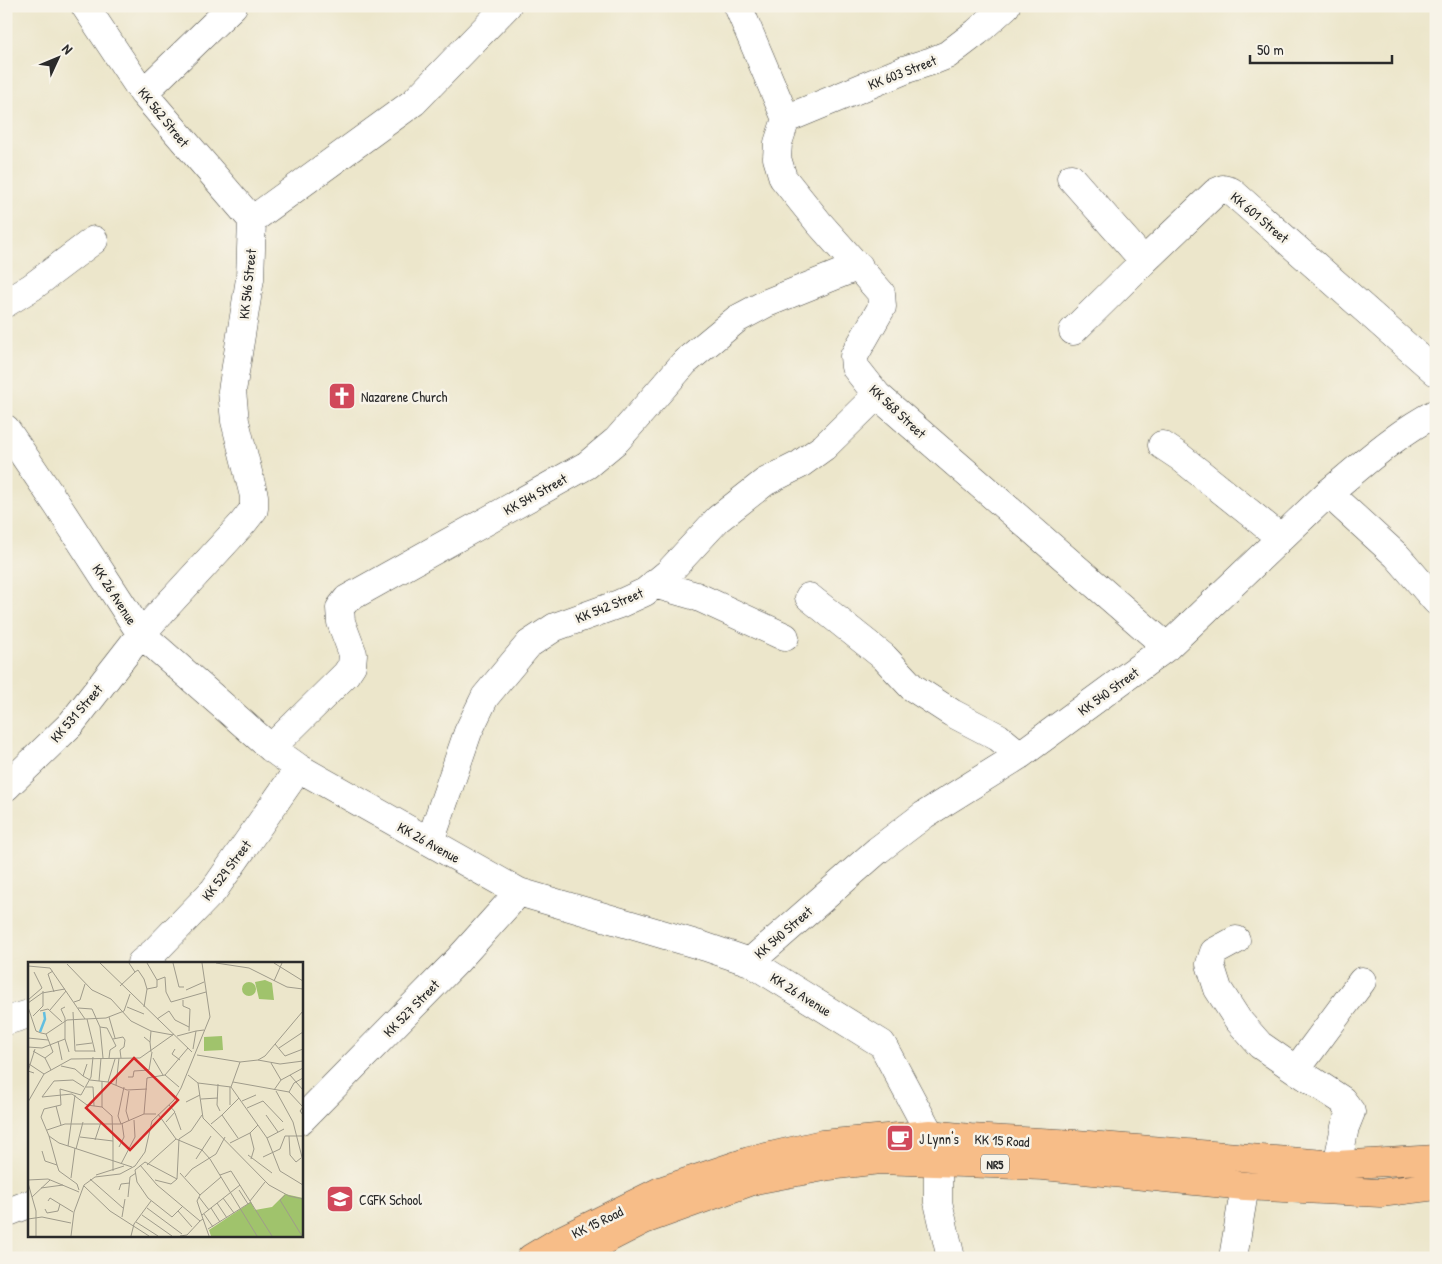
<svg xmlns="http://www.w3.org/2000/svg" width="1442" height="1264" viewBox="0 0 1442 1264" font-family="'Patrick Hand',sans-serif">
<rect width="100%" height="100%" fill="#f7f3e8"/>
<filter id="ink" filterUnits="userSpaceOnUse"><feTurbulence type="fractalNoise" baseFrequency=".02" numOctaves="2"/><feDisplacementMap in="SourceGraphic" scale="10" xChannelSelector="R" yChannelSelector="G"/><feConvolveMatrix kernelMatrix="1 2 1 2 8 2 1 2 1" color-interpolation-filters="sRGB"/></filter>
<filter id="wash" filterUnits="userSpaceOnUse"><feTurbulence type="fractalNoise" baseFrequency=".0096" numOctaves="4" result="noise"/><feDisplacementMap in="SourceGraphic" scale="20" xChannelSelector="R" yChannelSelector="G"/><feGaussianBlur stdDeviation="1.12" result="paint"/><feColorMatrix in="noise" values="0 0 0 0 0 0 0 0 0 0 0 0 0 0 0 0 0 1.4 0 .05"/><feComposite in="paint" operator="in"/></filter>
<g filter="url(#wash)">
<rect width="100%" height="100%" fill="#ece6cb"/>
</g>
<g filter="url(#ink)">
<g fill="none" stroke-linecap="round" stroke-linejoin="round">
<g stroke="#484743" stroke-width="29">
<path id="minor" d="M85,6L143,93L252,220
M738,6L786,119L778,143L777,158L783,178L819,223L881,293L882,307L854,356L855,367L877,395L1167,647
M143,93L233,6
M786,119L907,69L932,61L947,55L977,32L1006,6
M1071,178L1144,261L1216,192L1223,189L1231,191L1436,372
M6,303L32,287L94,240
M1073,331L1144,261
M6,429L58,506L141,634L271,748L299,768L519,892L706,947L750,962L882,1044L930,1134
M1162,445L1180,457L1281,538
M1328,493C1362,465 1397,433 1436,413
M654,584L696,596L785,637
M809,597L884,657L912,687L952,713L998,737L1020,755
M271,748L346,674L352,665L353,654L341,622L340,608L347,599L587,465L617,440L685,362L737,319L767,303L859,266
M6,787L71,724L141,634L243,523L254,509V496L235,421L232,391L250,279L252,220L414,102L507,6
M430,842L468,732L485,697L529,644L555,627L619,604L645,592L668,573L718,519L765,482L799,465L824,447L877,395
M1236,940L1214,952L1210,964L1218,989L1238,1020L1260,1045L1296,1070L1342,1100L1351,1112L1345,1127L1337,1165
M750,962L878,850L924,815L1020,755L1167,647L1328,493L1397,556L1436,601
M141,963L154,952L214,890L299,768
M6,1021L29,1014
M1296,1070L1362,981
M301,1120L457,961L519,892
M938,1162V1202L951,1258
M6,1213L29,1204
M1233,1258L1245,1186"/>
</g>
<g stroke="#484743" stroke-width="29">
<path id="highway" d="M531,1258L561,1240L660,1191L749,1161L822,1144L930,1134L970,1138L1076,1144L1337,1165L1436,1159
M570,1258L644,1220L755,1180L829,1166L879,1160L1043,1166L1245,1186L1380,1193L1436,1186"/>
</g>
<use href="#minor" stroke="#fff" stroke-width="28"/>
<use href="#highway" stroke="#f7bd88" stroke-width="28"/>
</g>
</g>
<defs>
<g id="church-square" transform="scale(1.4375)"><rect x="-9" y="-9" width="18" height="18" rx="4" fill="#d1495b" stroke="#f7f3e8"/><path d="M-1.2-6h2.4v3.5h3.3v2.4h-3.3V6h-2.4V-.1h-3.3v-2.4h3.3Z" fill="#fff"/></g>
<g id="cafe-square" transform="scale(1.4375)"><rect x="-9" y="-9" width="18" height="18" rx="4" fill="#d1495b" stroke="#f7f3e8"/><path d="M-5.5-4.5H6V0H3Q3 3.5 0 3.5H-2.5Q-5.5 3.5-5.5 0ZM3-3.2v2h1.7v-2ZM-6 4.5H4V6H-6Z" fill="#fff"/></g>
<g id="school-square" transform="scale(1.4375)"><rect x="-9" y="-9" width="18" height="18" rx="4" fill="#d1495b" stroke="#f7f3e8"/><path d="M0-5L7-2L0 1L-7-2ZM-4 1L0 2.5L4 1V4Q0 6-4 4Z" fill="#fff"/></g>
</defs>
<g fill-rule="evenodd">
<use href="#church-square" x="342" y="396"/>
<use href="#cafe-square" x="900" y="1138"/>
<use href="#school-square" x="340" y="1199"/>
</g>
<g text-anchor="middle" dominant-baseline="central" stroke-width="5" stroke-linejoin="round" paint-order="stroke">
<rect fill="#f7f3e8" stroke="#686764" stroke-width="1" x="981" y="1154.5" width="28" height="19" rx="4"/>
<g font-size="12" font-weight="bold" fill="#2b2b2b">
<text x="995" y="1164">NR5</text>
</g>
<g font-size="14" fill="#2b2b2b" stroke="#f7f3e8">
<text transform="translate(902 72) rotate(-21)">KK 603 Street</text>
<text transform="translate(164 117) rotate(51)">KK 562 Street</text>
<text transform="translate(1260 217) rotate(40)">KK 601 Street</text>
<text transform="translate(247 284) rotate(-84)">KK 546 Street</text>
<text transform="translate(898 411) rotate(43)">KK 568 Street</text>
<text transform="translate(535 494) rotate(-29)">KK 544 Street</text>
<text transform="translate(115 594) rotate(57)">KK 26 Avenue</text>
<text transform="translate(609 605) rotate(-22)">KK 542 Street</text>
<text transform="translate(1108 691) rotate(-36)">KK 540 Street</text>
<text transform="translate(76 713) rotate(-49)">KK 531 Street</text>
<text transform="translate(429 842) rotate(29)">KK 26 Avenue</text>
<text transform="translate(226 870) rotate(-53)">KK 529 Street</text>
<text transform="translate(783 932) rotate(-41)">KK 540 Street</text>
<text transform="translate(801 994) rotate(32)">KK 26 Avenue</text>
<text transform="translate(411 1008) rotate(-46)">KK 527 Street</text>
<text transform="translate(1002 1140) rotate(3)">KK 15 Road</text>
<text transform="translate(597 1222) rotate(-26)">KK 15 Road</text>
</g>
<g font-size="14" fill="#2b2b2b" stroke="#f7f3e8" text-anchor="start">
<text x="361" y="396">Nazarene Church</text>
<text x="919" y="1138">J Lynn's</text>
<text x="359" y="1199">CGFK School</text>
</g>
</g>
<g transform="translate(28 962)">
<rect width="275" height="275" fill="#ece6cb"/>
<path d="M237,18L244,21L246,38L231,37L227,20ZM214 27a7 7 0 1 1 14 0a7 7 0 1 1-14 0ZM194,74L195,88L176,89V75ZM257,232L275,236V274H183L181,268L223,240L227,248L244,245Z" fill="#a0c36c"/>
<path fill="none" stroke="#62bee0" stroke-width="2.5" d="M12,70L17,57L16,50"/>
<path fill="none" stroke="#9f9b8b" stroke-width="1" d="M72,1L164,90M119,1L129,18M145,1L151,25H156M188,1L221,6L259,25L275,27M246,1L275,19M39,2L64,28L83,37L103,59L123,69L122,80M0,4L22,6L57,57L78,56L96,49L102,32M25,9L20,12L26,30M107,10L110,8L116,17L119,27M129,18L137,15L138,30L143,40L178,30M246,19L254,1M92,24L107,10L101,1M158,28L176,20M0,38L14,26L6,10M155,38V44L162,47L161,69M46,40L52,38L57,22M0,41L14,31L37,27M0,45L8,69L13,71L18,72L39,58L57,57M37,45L33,47L37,56V77L41,90M99,45L116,52M116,45L119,27L129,25V18M50,46L64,47L72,65L79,66L88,84L82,88L81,96M22,48L38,29M12,49L20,47L34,60M45,50L47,89H67M5,54L15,44V29M81,55L87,76M59,57L67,90M129,57L141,49L147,58L161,65M72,65L75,96M123,69L145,73M149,74L168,69M116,75L122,80L123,90M0,76L20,78M85,77L95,75L97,78L96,85L92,88L93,96M30,79L34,98M247,82L257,94L275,87M48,83L64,81M0,85L14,86L37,77M251,86L275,70M147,87L144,92L152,98M165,87L168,69L176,68M5,89L17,96L23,108M169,93L212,100M65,95L63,115L53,133L32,127L33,143L16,147L13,155L21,174L31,181L104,205M17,96L25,90L18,72M125,96L135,113M230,98L252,102L275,99M212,100L203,125L239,176L252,209L275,223M212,100L230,98L237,94L275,49M243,101L253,118M1,102L16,112M59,102L55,114L62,118L80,120L99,128L119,127M33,104L47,107L55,114M6,111L0,109L7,87M137,113L151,125M160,113L170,121L175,156L241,223L261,234L275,237M262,113L275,128M100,115H105L106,109L121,108L124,90M71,119L73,96M74,119V145L84,154L85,179M80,120L87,97M205,120L261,130L275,145L272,149L275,153M170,121L203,125M190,122L189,143L192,149M88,123L91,96M56,125L45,118L26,119L14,135L44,132L59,143L74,145M58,125H65L66,144M202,125V143M246,128L253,118L275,106M101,129L98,149L101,159M248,129L265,160L275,199M261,130L266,121L275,116M173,137L190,136M214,139L228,133M0,140L16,112L43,97L112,96L146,72M158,140L172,133M28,144L33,163M219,146L235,139L255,160M147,151L153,168M116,152L119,116L137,113L160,86M130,152L148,177L174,188L182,197L229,274M194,153L211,136M238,153L250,170M138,160L147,150L141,143M93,162L90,154L96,125M183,162L194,153L210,176M19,168L37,162H93L116,152H128M21,174L29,203M261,174L262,193L268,200L273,196M52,175L85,179V209M239,176L256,167M67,178L73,160M202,181L222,171M40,184L47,133M91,185L96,175L94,161M48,187L55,160M14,189L17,199L29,203L31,209L49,222L51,228M220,193L244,211M235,195L252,187L257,174H275M168,197L183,174M223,197L226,187L222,171L230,163M93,202L107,175L106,158M112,203L129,223L172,259L159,273L152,274M119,203L148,177M152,211L172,233L169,239L175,257L172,259M68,213L96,204M192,213L203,209L244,274M157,215L164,207L188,192L197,175M43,216L47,186M62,217L95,246M149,217L117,200L107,208L109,220L120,236L144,255L155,244M0,218L20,217L51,230M127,218L143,222L149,217L151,177L163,169L174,153M0,221L8,249V274M56,224L82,249L121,274M13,226L35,223M91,228L93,222L102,221M211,228L220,242M172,233L193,215M257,233L252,238L274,274M4,235L22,218M100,235L102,215L108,211M171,235L181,248M195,236L206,251M20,239L22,236L45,250M222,239L237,220M189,241L199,256M119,246L154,272M183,246L192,260M17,247L19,251L30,249L32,242M150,249L164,265M176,252L185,265M114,253L144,274M174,253L212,223M94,255L97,237M0,257L14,255L43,261M175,257L181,274M108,260L130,274M180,267L223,240M43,274L46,250L56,223L67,215L92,212L107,204L117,190L124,159L146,138L153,126L182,55L174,1M103,274L106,262L123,239"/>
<path fill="#d62828" fill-opacity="0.15" stroke="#d62828" stroke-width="2.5" d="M106,96L150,138L102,188L58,146Z"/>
<rect width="275" height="275" fill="none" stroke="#2b2b2b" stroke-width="2.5"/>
</g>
<rect width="1442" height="1264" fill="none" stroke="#f7f3e8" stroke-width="25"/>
<g transform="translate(58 58) rotate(46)" stroke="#f7f3e8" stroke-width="4" paint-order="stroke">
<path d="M0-4L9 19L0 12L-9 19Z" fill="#2b2b2b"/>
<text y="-8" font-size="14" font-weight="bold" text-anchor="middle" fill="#2b2b2b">N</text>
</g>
<path d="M1250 55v8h142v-8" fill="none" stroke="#2b2b2b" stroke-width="2.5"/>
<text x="1257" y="55" font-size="15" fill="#2b2b2b" stroke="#f7f3e8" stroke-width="4" paint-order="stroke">50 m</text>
</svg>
